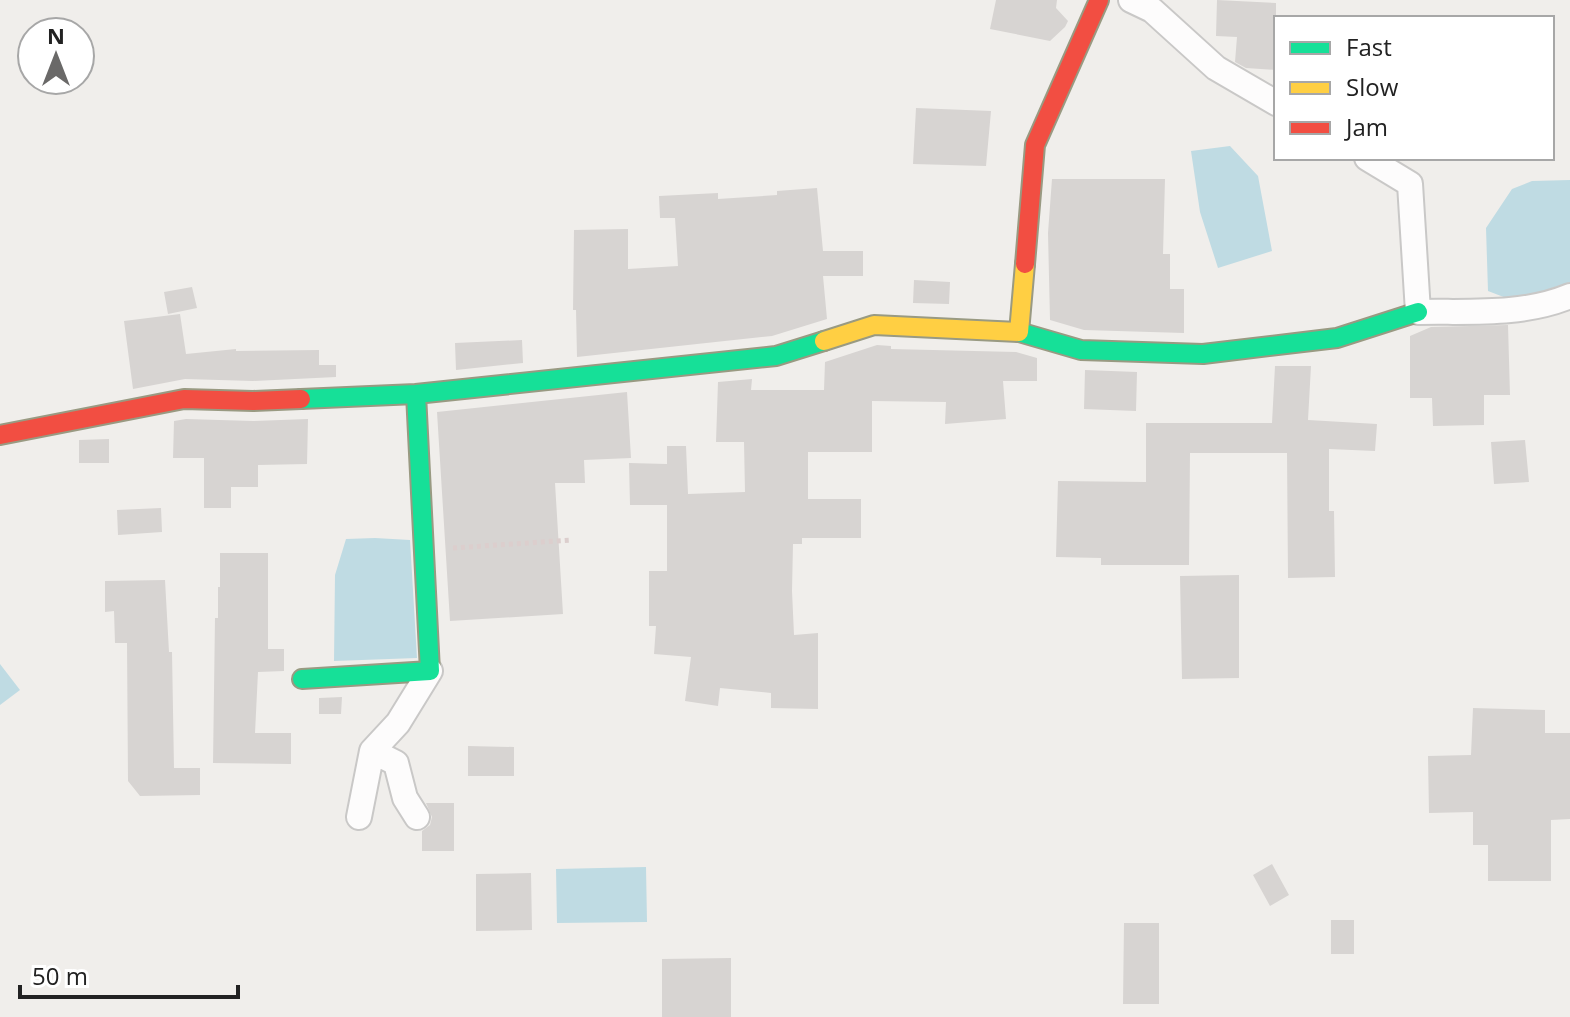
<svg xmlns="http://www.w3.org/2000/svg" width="1570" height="1017" viewBox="0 0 1570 1017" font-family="'Open Sans',sans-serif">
<rect width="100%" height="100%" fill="#f0eeeb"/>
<path fill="#bfdbe3" d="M1230,146L1258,176L1272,251L1218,268L1200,212L1191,151Z
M1570,180V282L1514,301L1488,291L1486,228L1512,189L1532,181Z
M375,538L410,540L417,658L334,661L335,575L346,539Z
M0,664L20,690L0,705Z
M646,867L647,922L557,923L556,869Z"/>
<path fill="#d7d4d2" d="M996,0H1057L1056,8L1068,21L1065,27L1050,41L990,29Z
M1217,0L1276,3V70L1246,68L1235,62L1237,37L1216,36Z
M916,108L991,111L986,166L913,164Z
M1052,179H1165L1163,254H1170V289H1184V333L1084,330L1050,320L1048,233Z
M817,188L823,251H863V276H823L827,319L772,336L577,357L576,310H573L574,230L628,229V269L678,266L675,218H660L659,196L718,193V199L777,195V191Z
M914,280L950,282L949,304L913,303Z
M192,287L197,308L168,314L164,292Z
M180,314L186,354L236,349V351L319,350V365H336V377L253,381L185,379L133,389L124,321Z
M1508,325L1510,395H1484V425L1433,426L1432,398H1410V336L1431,327Z
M522,340L523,363L456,370L455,343Z
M877,345L891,346V349L1016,352L1037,358V381H1003L1006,419L945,424L946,402L872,401V452H808V499H861V538H802V544H793L792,591L794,635L818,633V709L771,708V693L720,688L718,706L685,701L691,657L654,654L656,626H649V571H667V505H630L629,463L667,464V446H686L688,494L745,492L744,442H716L718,382L752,379L751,390H824L825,362Z
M1275,366H1311L1308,420L1377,424L1375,451L1329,449V511H1334L1335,577L1288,578L1287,453H1190L1189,565H1101V558L1056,557L1058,481L1146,482V423H1272Z
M1085,370L1137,372L1136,411L1084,409Z
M627,392L631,458L584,460L585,483H555L563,614L450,621L437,412Z
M186,419L253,421L308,419L307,464L258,465V487H231V508H204V458H173L174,421Z
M109,439V463H79V440Z
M1525,440L1529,482L1494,484L1491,442Z
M161,508L162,532L118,535L117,510Z
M220,553H268V649H284V671L258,672L255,733H291V764L213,763L215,618H218V587H220Z
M1239,575V678L1182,679L1180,576Z
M165,580L169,652H172L174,768H200V795L140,796L128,781L127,643H115L114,611L105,612V581Z
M342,697L341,714H319V698Z
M1473,708L1545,710V733H1570V819L1551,820V881H1488V845H1473V812L1429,813L1428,756L1471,755Z
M468,746L514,747V776H468Z
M426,803H454V851H422V831L430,825L432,817Z
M1272,864L1289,895L1270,906L1253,875Z
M531,873L532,930L476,931V874Z
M1331,920H1354V954H1331Z
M1124,923H1159V1004H1123Z
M731,958V1017H662V959Z"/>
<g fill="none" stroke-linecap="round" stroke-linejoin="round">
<g stroke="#c9c8c7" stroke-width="28">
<path id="street" d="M1131,0L1152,10L1216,68L1276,103
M1367,158L1410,184L1418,312C1469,311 1522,316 1570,296
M372,751L396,763L405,798L417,817
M359,817L372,751L398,723L430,671"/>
</g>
<g stroke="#999a82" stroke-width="22">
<path id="fast" d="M1019,332L1081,350L1203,354L1337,338L1418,312
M301,399L416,394
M302,679L430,671L416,394L776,356L824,341"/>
</g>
<g stroke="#999a82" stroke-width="22">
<path id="slow" d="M824,341L874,325L1019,332L1025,264"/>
</g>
<g stroke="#999a82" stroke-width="22">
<path id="jam" d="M1025,264L1035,145L1099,0
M0,435L184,399L253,401L301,399"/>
</g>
<path stroke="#dccecd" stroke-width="5" stroke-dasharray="4 4" stroke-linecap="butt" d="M453,548L572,540"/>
<use href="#street" stroke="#fdfcfc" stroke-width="24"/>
<use href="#fast" stroke="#16e098" stroke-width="18"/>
<use href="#slow" stroke="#ffcf43" stroke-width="18"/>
<use href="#jam" stroke="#f24e42" stroke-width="18"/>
</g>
<rect x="1274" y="16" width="280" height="144" fill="#ffffff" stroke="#a7a7a7" stroke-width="2"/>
<rect x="1290" y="42" width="40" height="12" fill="#16e098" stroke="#a7a7a7" stroke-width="2"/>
<text x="1346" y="56" font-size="24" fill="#222222">Fast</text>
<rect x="1290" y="82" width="40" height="12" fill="#ffcf43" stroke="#a7a7a7" stroke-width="2"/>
<text x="1346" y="96" font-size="24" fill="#222222">Slow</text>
<rect x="1290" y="122" width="40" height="12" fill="#f24e42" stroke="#a7a7a7" stroke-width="2"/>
<text x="1346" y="136" font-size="24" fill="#222222">Jam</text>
<g transform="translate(56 56)"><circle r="38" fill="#ffffff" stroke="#a7a7a7" stroke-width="2"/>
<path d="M0-6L14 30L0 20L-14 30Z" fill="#6a6968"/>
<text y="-12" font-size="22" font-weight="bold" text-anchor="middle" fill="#222222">N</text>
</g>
<path d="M20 985v12h218v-12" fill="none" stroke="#222222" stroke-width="4"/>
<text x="32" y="985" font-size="24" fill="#222222" stroke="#ffffff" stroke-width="6" paint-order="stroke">50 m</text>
</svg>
